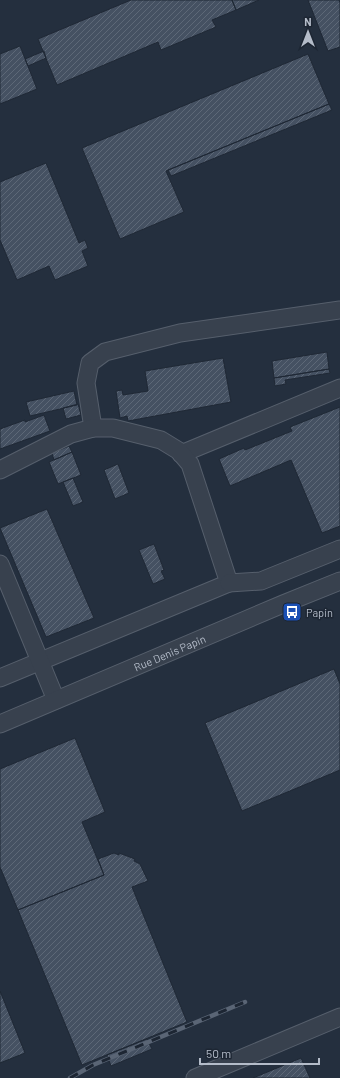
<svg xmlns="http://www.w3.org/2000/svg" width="340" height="1078" viewBox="0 0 340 1078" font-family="Barlow,sans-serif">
<defs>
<pattern id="building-hatch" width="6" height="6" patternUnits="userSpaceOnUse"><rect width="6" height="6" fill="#455162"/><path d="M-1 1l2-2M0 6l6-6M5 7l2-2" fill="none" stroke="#5d6877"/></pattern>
</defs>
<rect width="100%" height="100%" fill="#242f3e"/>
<path fill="url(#building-hatch)" stroke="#1f2835" d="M131,0H232L236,10L212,20L216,27L161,50L158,42L57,85L38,39Z
M232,0H259L236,10Z
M308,0H339L340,3V47L328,51Z
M20,46L37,89L0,104V54Z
M44,51L46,58L28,66L25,59Z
M308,54L329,104L166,171L184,212L120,239L82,148Z
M329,104L332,110L171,176L168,170Z
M46,163L79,243L85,240L88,248L82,251L88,266L55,280L49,266L17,280L0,240V182Z
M327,352L329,369L274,378L272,361Z
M223,358L231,402L128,421L127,416L120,418L116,391L122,390L123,395L148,391L145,371Z
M329,369L330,373L285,380L286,384L275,386L274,378Z
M74,391L77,405L30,416L26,402Z
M78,404L81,415L66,419L63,408Z
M340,407V526L322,533L291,460L230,486L219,459L244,448L245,450L292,431L290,427Z
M44,415L50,431L0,449V429L25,420V422Z
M69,446L72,452L54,460L52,453Z
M72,452L81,475L58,484L49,462Z
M118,464L129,493L115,499L104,470Z
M73,478L83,502L73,506L63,482Z
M47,509L94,618L46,637L0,528Z
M154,544L164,570L161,571L165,579L153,584L139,550Z
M334,669L340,684V770L242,811L205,723Z
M75,738L105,812L82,822L104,875L18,910L0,867V769Z
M114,853L119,855V853L135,859L134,861L140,864L148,881L132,887L187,1022L82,1065L18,910L104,875L98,859Z
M0,991L25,1053L0,1063Z
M147,1039L152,1049L111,1066L107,1055Z
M301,1058L310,1078H253Z"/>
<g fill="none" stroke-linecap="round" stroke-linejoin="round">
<g stroke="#565f6c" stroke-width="19">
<g id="minor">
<path d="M93,428L86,383L90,363L105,352L180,333L340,310"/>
<path d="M181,454L340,388"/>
<path d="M0,470L71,434L93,428H113L161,440L179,451L190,464L229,583L0,678"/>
<path d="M0,564L56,700"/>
<path d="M229,583L261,581L340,549"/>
<path id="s1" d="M0,724L283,604L340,581"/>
<path d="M195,1078L340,1017"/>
</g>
</g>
<use href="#minor" stroke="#38414e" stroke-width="17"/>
<g stroke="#5a6575" stroke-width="4.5">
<path id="rail" d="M70,1078L93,1065L245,1002"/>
</g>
<use href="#rail" stroke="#1d2633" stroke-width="3" stroke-dasharray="9" stroke-linecap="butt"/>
</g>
<defs>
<g id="bus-square" transform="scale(1)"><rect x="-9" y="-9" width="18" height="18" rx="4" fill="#1a4fb4" stroke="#1d2633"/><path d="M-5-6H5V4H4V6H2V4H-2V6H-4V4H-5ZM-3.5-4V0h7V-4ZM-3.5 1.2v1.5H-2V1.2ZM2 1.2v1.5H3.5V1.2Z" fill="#fff"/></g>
</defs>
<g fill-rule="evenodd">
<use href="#bus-square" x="292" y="612"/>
</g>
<g text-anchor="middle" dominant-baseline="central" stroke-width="3" stroke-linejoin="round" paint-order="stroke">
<g font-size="11" fill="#b4bcc9" stroke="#1d2633" text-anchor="start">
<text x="306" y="612">Papin</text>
</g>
<g font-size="11" fill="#b4bcc9" stroke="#1d2633">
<text stroke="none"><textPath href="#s1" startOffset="184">Rue Denis Papin</textPath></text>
</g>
</g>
<g transform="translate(308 32)" stroke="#1d2633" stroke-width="3" paint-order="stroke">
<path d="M0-3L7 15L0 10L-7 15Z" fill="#b4bcc9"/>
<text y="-6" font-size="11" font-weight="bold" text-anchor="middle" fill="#b4bcc9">N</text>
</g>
<path d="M200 1058v6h119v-6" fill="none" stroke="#b4bcc9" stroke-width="2"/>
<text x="206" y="1058" font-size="12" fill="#b4bcc9" stroke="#1d2633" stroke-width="3" paint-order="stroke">50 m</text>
</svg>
